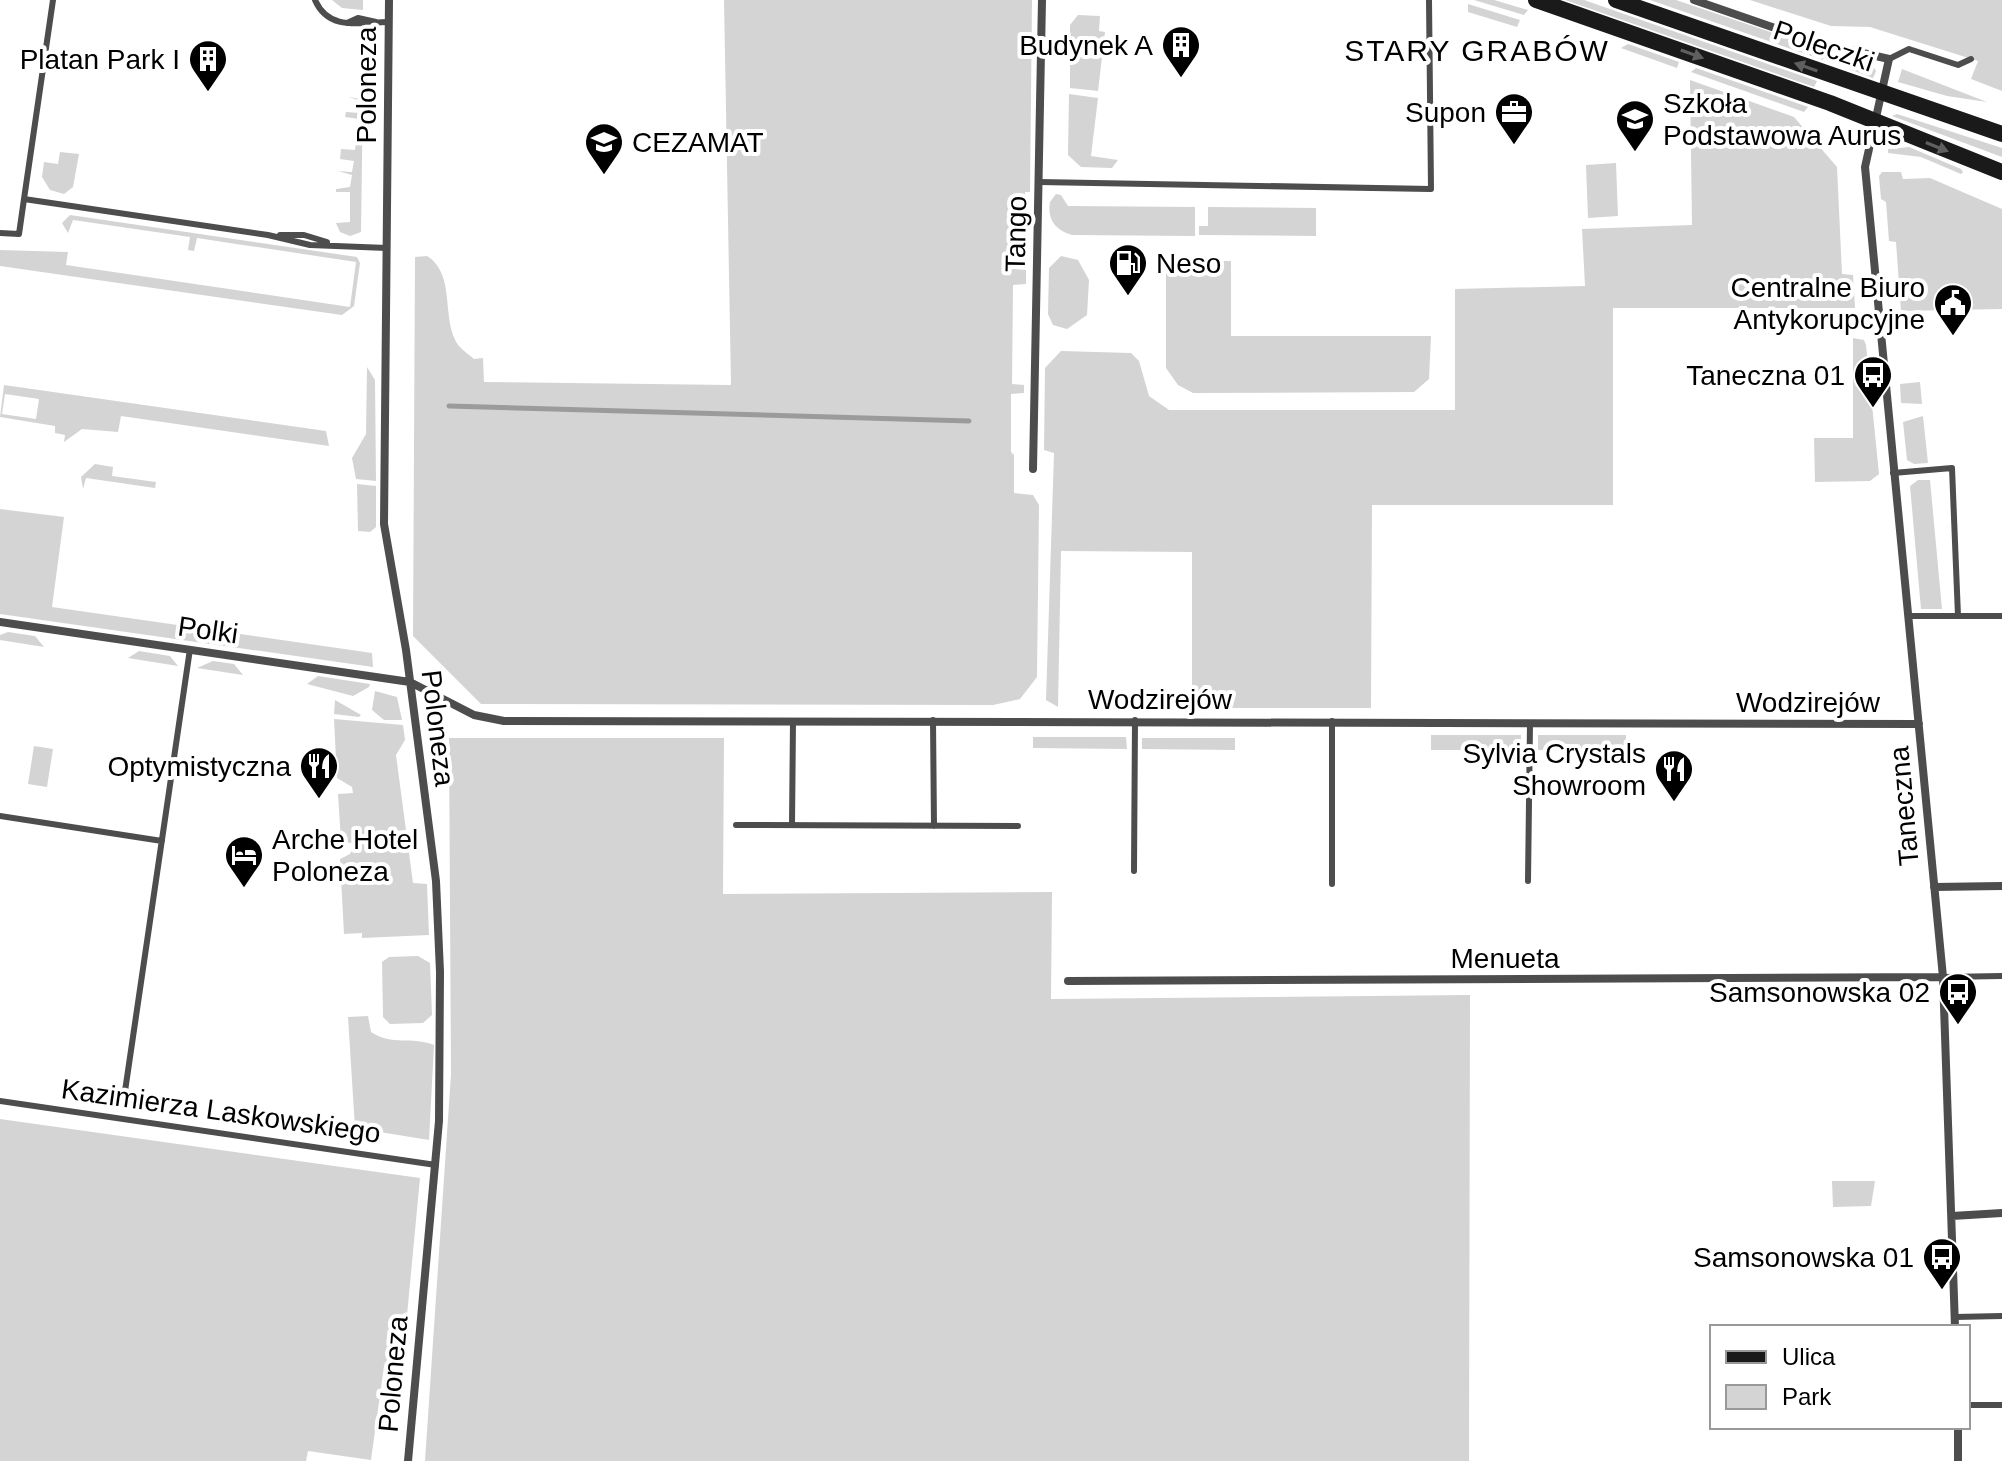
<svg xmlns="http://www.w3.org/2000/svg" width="2002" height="1461" viewBox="0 0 2002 1461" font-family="Arial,sans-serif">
<rect width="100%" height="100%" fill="#fff"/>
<path fill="#d4d4d4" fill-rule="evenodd" d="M332,0H363V10L342,8Z
M724,0H1032L1030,192H1025V224H1016L1014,269L1026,270V284L1013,285L1012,384L1024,385V393L1011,394V452L1014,455V493L1033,495L1039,505L1037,677L1020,699L993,705L481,704L413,636L415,257L427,256C457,275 440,320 459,346C463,351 470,355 474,359L483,358L484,382L731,385Z
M1474,0H1494L1528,10L1524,15Z
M1565,0H1584L1817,81L1814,87Z
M1650,0H1676L1826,51L1823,60Z
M1750,0H2002V91L1971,79L1978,61L1870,27L1831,26Z
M1468,4L1520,20L1517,27L1468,12Z
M1078,15L1100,16L1099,31L1105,32L1098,91L1070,88V25Z
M1628,44L1679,62L1677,68L1621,48Z
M1847,56L1871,63L1876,71L1873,78L1844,67Z
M1696,68L1808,107L1804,112L1691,72Z
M1902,69L1987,102L1947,96L1898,82Z
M1690,80L1794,117L1837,167L1842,274L1853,275L1855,308H1613V505H1372L1371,708H1192V552L1061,551L1058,707L1046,700L1054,453L1044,450L1045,368L1061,351L1131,353L1139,361L1149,396L1169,410H1455V289L1585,286L1582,229L1692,225Z
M363,86L361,232L350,236L340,232L336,223L350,222V192H336V189L350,187L352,175L338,171L352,172L354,161L340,159L341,149L355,150L359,119L345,117L346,112L360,113L362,101L348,97L362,99Z
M1069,94L1098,98L1091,156L1118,160L1112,168L1081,167L1068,155Z
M1897,114L2002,148V157L1892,116Z
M1909,147L1961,169L1963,172L1961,174L1921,157L1888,153V149Z
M60,152L79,154L73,187L64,194L50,190L42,177L44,162L58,164Z
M1616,163L1618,216L1588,218L1586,165Z
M1882,172H1901L1903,179L1930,178L2002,209V309L1901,311L1896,242L1889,241L1886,202L1881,199L1879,176Z
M1056,194L1061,195L1068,206L1195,207V236L1072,235C1055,230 1047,219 1050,202Z
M1208,207L1316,208V236L1199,235V226H1208Z
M70,215L357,257L360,263L354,306L342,315L0,266V250L68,252L66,265L350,307L356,262L197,238L194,251L188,250L190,237L73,220L68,233L62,223Z
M1061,256L1078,260L1089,280L1087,315L1067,329L1053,325L1048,314L1049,268Z
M1179,261H1231V336H1431L1429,379L1414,392L1193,393L1178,385L1166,368V270Z
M1853,338L1864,340L1866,345L1879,474L1870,481L1815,482L1814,438H1853Z
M367,367L375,380L376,481L356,479L352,458L366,434Z
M1920,382L1922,404L1901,403L1900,384Z
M4,385L326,431L329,446L121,416L118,432L82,429L64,442L65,435L55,433V426L0,417ZM5,394L39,399L36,419L2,414Z
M1923,416L1928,463L1914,464L1907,460L1903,422Z
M95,464L113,467L112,476L156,482L155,488L86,478L83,489L81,477Z
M1918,480H1930L1942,609H1921L1910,486Z
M357,484L376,486V527L370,532L358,531Z
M0,509L64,517L52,607L372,653L373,667L0,614Z
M8,632L35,636L44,647L0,640V635Z
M139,651L170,656L178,666L128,658Z
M213,661L234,664L243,675L197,668Z
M318,676L370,684L369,687L353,696L307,684Z
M375,691L397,697L402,720H384L372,710Z
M335,700L361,715L359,717L334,714Z
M334,719L403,725L405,740L396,755L413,883L427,884L429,935L362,938V933L344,934L340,859L350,854L356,844L341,841L338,794L353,793L352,787L337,778Z
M1431,735H1521V750H1431Z
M1538,735H1626V751L1538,750Z
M1033,737H1126L1127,749L1033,748Z
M449,738H724L723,894L1052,892L1051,999L1470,995L1469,1461H425L451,1074Z
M1142,738H1235V750L1142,749Z
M34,746L53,749L47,787L28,784Z
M418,956L430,963L432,1015L423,1023L390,1024L383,1017L382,962L389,957Z
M368,1016L371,1032C392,1046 412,1036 434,1045L429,1140L355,1128L348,1017Z
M0,1119L420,1178L402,1368L384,1366L371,1460L308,1451L306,1461H0Z
M1832,1181H1875L1871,1206L1833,1207Z"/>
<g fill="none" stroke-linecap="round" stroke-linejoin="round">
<path stroke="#9b9b9b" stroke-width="5" d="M449,406L969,421"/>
<path stroke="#4d4d4d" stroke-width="6" d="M315,0C329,32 361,22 388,22
M347,23L358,18L376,22
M1889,59L1909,49L1958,65L1971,59
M1039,182L1431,189L1429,0
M24,199L53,0
M0,233L19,234L24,199L268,235L310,245L387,248
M280,235H304L327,242
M1893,473L1952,468L1958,616
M1908,616H2002
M933,720L934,826
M0,816L162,841
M736,825L1018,826
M792,825L793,721
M1134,871L1135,720
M1528,881L1530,723
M1332,884V721
M1943,977L2002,976
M124,1098L190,649
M0,1101L436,1165
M1955,1317L2002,1316
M1968,1405H2002"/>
<path stroke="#4d4d4d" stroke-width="8" d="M389,0L384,524L406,650L436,881L440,972L439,1121L408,1461
M1694,0L1815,42L1889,59L1865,167L1943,977L1955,1327
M1033,469L1042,0
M0,622L410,682L474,715L504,721L1919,724
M1934,887L2002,886
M1068,981L1943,977
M1952,1216L2002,1213
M1958,1427V1461"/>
<path stroke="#1a1a1a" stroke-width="16" d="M1536,0L1830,103L2002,172
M1616,0L2002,134"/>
</g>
<defs><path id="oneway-solid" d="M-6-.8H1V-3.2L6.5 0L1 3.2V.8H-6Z" transform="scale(2)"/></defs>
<g fill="#5f5f5f">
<use href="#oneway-solid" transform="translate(1692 54) rotate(20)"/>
<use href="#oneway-solid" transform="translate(1806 67) rotate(-161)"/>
<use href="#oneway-solid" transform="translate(1937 147) rotate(22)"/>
</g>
<defs>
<g id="building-pin" transform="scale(2)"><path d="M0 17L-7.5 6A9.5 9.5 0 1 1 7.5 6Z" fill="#000" stroke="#fff"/><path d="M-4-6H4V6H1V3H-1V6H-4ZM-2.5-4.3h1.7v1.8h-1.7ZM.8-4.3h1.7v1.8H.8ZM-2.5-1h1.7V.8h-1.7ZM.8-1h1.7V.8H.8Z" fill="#fff"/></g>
<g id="office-pin" transform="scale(2)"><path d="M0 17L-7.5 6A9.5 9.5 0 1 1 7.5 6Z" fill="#000" stroke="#fff"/><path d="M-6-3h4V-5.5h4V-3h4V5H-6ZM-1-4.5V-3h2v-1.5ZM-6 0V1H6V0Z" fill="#fff"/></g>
<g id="school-pin" transform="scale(2)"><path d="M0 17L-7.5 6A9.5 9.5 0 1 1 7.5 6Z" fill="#000" stroke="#fff"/><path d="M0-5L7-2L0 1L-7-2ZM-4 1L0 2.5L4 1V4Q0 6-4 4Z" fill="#fff"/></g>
<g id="university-pin" transform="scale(2)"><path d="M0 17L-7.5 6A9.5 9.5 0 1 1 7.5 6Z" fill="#000" stroke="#fff"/><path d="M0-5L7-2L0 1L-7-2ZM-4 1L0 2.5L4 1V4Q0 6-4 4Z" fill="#fff"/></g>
<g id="fuel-pin" transform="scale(2)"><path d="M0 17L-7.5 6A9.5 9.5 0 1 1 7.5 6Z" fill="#000" stroke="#fff"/><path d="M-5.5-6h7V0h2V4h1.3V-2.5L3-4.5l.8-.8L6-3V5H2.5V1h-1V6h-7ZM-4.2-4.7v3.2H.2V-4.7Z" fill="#fff"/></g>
<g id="civic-pin" transform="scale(2)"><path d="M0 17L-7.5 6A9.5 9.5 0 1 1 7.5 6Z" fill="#000" stroke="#fff"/><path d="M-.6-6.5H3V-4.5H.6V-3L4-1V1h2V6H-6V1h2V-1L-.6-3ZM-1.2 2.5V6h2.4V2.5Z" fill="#fff"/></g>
<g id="bus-pin" transform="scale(2)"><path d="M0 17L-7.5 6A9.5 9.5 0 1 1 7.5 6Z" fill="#000" stroke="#fff"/><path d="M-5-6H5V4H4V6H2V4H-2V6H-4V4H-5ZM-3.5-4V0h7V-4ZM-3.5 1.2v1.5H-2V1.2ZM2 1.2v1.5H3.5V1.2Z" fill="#fff"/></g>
<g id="restaurant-pin" transform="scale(2)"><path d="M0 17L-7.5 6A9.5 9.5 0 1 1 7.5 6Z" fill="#000" stroke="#fff"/><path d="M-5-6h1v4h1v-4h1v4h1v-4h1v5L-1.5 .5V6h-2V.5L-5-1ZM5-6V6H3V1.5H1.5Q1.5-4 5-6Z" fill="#fff"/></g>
<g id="hotel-pin" transform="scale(2)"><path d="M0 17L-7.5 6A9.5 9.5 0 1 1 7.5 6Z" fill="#000" stroke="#fff"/><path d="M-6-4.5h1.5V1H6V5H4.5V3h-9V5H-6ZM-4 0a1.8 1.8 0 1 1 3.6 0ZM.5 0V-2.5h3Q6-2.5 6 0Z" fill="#fff"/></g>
</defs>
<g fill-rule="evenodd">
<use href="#building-pin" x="1181" y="45"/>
<use href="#building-pin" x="208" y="59"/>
<use href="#office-pin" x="1514" y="112"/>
<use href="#school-pin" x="1635" y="119"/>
<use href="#university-pin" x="604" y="142"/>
<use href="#fuel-pin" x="1128" y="263"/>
<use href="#civic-pin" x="1953" y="303"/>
<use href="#bus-pin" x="1873" y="375"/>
<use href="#restaurant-pin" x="319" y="766"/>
<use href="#restaurant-pin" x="1674" y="769"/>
<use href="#hotel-pin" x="244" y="855"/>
<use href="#bus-pin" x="1958" y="992"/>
<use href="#bus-pin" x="1942" y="1257"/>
</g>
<g text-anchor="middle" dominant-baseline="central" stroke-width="8" stroke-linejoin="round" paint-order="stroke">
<g font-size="28" fill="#000" stroke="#fff" text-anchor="end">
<text x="1153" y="45">Budynek A</text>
<text x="180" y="59">Platan Park I</text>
<text x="1663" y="103" text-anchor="start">Szkoła<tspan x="1663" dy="32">Podstawowa Aurus</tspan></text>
<text x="1486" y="112">Supon</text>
<text x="632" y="142" text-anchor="start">CEZAMAT</text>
<text x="1156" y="263" text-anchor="start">Neso</text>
<text x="1925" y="287">Centralne Biuro<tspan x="1925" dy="32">Antykorupcyjne</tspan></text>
<text x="1845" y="375">Taneczna 01</text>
<text x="1646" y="753">Sylvia Crystals<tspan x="1646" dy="32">Showroom</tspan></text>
<text x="291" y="766">Optymistyczna</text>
<text x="272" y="839" text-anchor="start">Arche Hotel<tspan x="272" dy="32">Poloneza</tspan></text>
<text x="1930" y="992">Samsonowska 02</text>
<text x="1914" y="1257">Samsonowska 01</text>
</g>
<g font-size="28" fill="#000" stroke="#fff">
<text transform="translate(1824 46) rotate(19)">Poleczki</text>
<text transform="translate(366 85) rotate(-90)">Poloneza</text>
<text transform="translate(1016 234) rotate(-89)">Tango</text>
<text transform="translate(208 630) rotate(8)">Polki</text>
<text x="1160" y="699">Wodzirejów</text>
<text x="1808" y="702">Wodzirejów</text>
<text transform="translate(438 728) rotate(83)">Poloneza</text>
<text transform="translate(1904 806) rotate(-95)">Taneczna</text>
<text x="1505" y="958">Menueta</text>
<text transform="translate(221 1111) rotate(8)">Kazimierza Laskowskiego</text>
<text transform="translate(393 1374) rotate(-85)">Poloneza</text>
</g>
<g font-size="30" letter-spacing="2" fill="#000" stroke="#fff">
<text x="1477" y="50">STARY GRABÓW</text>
</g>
</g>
<rect x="1710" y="1325" width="260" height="104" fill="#ffffff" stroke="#999999" stroke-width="2"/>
<rect x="1726" y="1351" width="40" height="12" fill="#1a1a1a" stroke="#999999" stroke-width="2"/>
<text x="1782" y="1365" font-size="24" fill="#000000">Ulica</text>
<rect x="1726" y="1385" width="40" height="24" fill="#d4d4d4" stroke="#999999" stroke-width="2"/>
<text x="1782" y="1405" font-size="24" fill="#000000">Park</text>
</svg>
